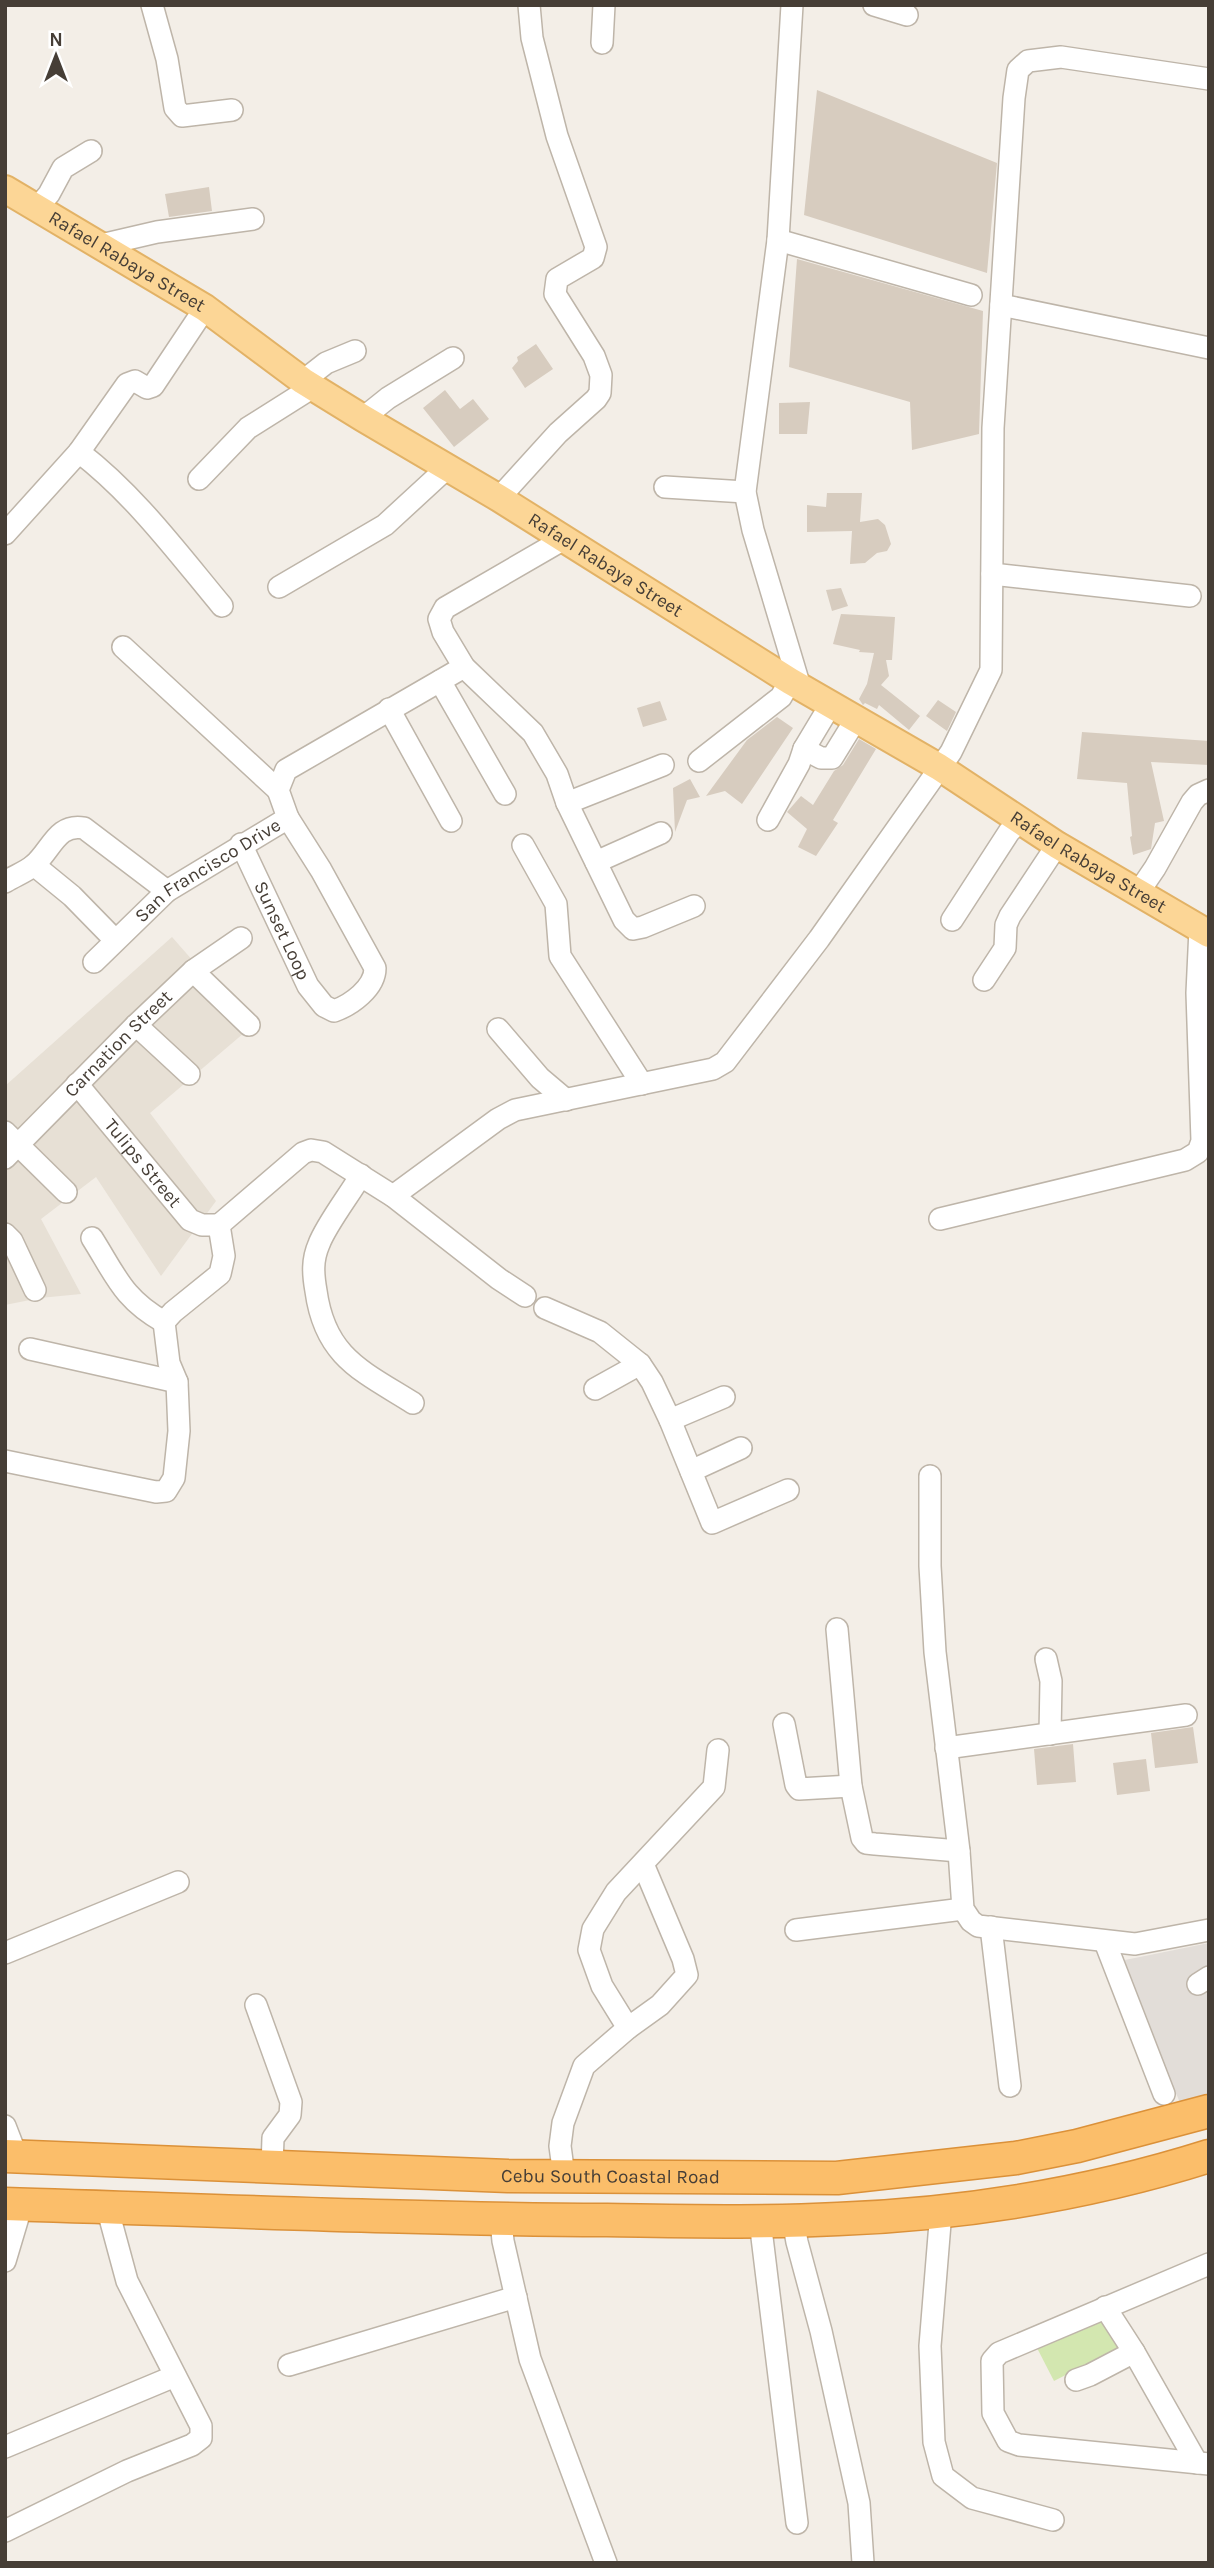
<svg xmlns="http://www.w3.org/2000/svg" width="1214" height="2568" viewBox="0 0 1214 2568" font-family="Karla,sans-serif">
<rect width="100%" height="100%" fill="#f3eee7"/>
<path fill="#e7e0d5" d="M172,937L251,1027L150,1113L216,1201L161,1276L96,1177L41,1219L81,1294L40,1298L5,1305V1086Z"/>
<path fill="#e2ddd8" d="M1209,1943V2096L1181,2105L1120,1961Z"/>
<path fill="#d3e7b0" d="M1104,2312L1122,2346L1054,2381L1036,2346Z"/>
<path fill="#d7ccbf" d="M817,90L997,163L987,273L804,215Z
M209,187L212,211L169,217L165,194Z
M797,259L983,311L979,434L912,450L910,402L789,367Z
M536,344L553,369L525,388L512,368L518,361L517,357Z
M445,390L460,409L473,399L489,419L454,447L423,408Z
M810,402L807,434H779V403Z
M827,493H862L860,522L878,519L885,525L891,544L887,551L877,553L865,563L850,564L852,531L807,532V505L826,507Z
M841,588L848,606L832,611L826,590Z
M841,614L895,617L892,660H886L889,676L881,685L920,716L909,730L879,705L877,709L865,703L863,705L859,699L867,684L874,653L859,652L860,650L833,644Z
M938,700L956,712L947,731L926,716Z
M660,701L667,720L643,727L637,708Z
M777,717L793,728L742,804L725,791L706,796L747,740Z
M1082,732L1209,741V765L1151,762L1164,821L1155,823L1151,849L1133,855L1130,837L1132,836L1127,783L1077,779Z
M859,739L876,749L833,820L838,823L816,856L798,847L807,829L787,812L801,796L813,805L834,771L843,765Z
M690,779L700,797L687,800L675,832L673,788Z
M1193,1727L1198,1763L1155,1768L1151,1733Z
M1073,1744L1076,1782L1037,1785L1034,1749Z
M1146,1759L1150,1791L1117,1795L1113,1763Z"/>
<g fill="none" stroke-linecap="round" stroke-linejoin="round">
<g stroke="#beb5a9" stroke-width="24">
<g id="minor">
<path d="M152,5L167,59L175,108L182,116L232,110"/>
<path d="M792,5L778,240L745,492L753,530L800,687"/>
<path d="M874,5L907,15"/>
<path d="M602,43L604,5"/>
<path d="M37,208L49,194L63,168L91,151"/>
<path d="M778,240L971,295"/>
<path d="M101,245L157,232L253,219"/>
<path d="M1001,305L1209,348"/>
<path d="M303,381L326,363L355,351"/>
<path d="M363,418L388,398L453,358"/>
<path d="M79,452C135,495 177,552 222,606"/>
<path d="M199,479L248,428L313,387"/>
<path d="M665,487L745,492"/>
<path d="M499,498L558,433L596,399L600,393L601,375L594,356L555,294L557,279L593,258L596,247L557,136L532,38L529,5"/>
<path d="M5,534L79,452L127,384L135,381L147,388L153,386L205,308"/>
<path d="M564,539L445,608L439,619L443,632L464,667L533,733L557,774L567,803L624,920L633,929L643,927L694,906"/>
<path d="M992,574L1190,596"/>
<path d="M279,587L385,525L448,467"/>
<path d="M123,647L278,790"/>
<path d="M440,681L505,794"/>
<path d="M389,709L451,821"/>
<path d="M804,749L821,758H832L856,719"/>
<path d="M699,761L781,697L790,681"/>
<path d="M567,803L663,765"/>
<path d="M768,820L799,764L804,749L831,704"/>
<path id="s1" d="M241,844L308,986L324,1006L334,1011C351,1005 375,988 375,968L321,870L288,818"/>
<path d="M523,845L556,904L560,956L642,1084"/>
<path d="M596,862L661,833"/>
<path d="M34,865L72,896L115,940"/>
<path d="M5,882C14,876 26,872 34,865C52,849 57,823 84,828L167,891"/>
<path d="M1138,893L1155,868L1192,802L1198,795L1209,790"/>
<path d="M952,920L1009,832L1019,822"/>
<path id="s2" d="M94,962L167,891L288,818L278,790L286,770L464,667"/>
<path d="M193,971L249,1025"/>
<path d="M984,980L1005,948L1006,925L1010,916L1057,845"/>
<path d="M136,1025L189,1074"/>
<path d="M498,1029L540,1078L566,1100"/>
<path id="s3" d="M77,1084L190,1220L202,1225H219"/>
<path d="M5,1132L66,1192"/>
<path id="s4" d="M5,1158L136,1025L193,971L241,938"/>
<path d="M361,1175C350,1194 326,1225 319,1244C312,1260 313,1274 316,1291C325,1357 362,1371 413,1403"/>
<path d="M393,1196L498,1119L515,1110L713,1069L725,1062L819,939L951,752L991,670L993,428L1014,98L1018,70L1028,61L1061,57L1209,79"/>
<path d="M940,1219L1185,1160L1198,1152L1202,1141L1197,993L1200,929"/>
<path d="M5,1234L12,1241L35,1290"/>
<path d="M92,1238C116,1276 123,1299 164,1322"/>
<path d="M545,1308L600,1332L640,1364L652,1382L670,1420L712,1523L788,1490"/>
<path d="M30,1349L177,1382"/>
<path d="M595,1389L640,1364"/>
<path d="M670,1420L724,1397"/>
<path d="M5,1461L156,1492L166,1491L174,1478L179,1431L177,1382L169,1363L164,1322L173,1312L220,1274L224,1256L219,1225L303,1153L311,1150L323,1152L393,1196L499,1279L525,1296"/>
<path d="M691,1471L741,1448"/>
<path d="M930,1476V1566L935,1652L959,1851L963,1909L971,1921L978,1926L1135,1944L1209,1930"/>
<path d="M837,1629L851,1786L862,1838L866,1843L875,1844L959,1851"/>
<path d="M1046,1659L1051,1681L1050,1734"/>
<path d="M784,1724L796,1785L799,1789L851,1786"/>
<path d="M946,1748L1186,1715"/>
<path d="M991,1927L1010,2086"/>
<path d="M796,1930L963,1909"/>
<path d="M1105,1942L1164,2094"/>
<path d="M5,1953L178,1882"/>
<path d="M1198,1984L1209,1977"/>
<path d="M256,2005L291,2102L290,2115L273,2138L272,2167"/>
<path d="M628,2028L660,2005L687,1975L683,1959L643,1864"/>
<path d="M5,2126L17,2157"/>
<path d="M564,2176L560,2146L563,2123L584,2066L628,2028L602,1986L589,1950L593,1929L616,1892L714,1787L718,1750"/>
<path d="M941,2211L930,2346L934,2442L943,2476L972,2498L1053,2520"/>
<path d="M501,2220L503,2241L530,2359L606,2563"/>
<path d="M793,2220L797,2242L821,2331L859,2503L863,2563"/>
<path d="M760,2221L797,2523"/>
<path d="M5,2261L22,2204"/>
<path d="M1209,2264L999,2353L992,2361L993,2413L1008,2441L1019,2445L1209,2464"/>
<path d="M1105,2307L1134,2352L1197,2463"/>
<path d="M289,2365L516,2297"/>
<path d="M1076,2380L1090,2375L1134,2352"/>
<path d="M5,2447L175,2376"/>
<path d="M5,2531L127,2471L192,2445L201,2438V2426L127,2281L107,2207"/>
</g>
</g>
<g stroke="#e2b266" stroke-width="30">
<g id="major">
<path id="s5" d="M5,189L205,308L303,381L363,418L499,498L790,681L939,767L1057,845L1209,934"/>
</g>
</g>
<g stroke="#db9139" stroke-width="35">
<g id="highway">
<path id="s6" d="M5,2156L508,2176L837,2178L1016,2158L1077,2146L1209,2111"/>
<path d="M5,2204C206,2210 406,2219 607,2220C684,2221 761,2223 838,2219C963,2214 1089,2194 1209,2156"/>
</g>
</g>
<use href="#minor" stroke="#fff" stroke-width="21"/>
<use href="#major" stroke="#fcd696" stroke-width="26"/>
<use href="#highway" stroke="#fbbe6a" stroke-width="32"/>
</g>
<g text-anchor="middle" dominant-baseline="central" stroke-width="5" stroke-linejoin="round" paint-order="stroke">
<g font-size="19" fill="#463e36" stroke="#fff">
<text stroke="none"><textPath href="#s5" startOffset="142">Rafael Rabaya Street</textPath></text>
<text stroke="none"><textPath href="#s5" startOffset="709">Rafael Rabaya Street</textPath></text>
<text stroke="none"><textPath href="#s5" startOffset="1276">Rafael Rabaya Street</textPath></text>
<text stroke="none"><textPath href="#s2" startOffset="147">San Francisco Drive</textPath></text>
<text stroke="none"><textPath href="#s1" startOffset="96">Sunset Loop</textPath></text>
<text stroke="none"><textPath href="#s4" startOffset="161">Carnation Street</textPath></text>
<text stroke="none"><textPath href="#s3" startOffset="103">Tulips Street</textPath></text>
<text stroke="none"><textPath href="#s6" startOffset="606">Cebu South Coastal Road</textPath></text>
</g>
</g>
<rect width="1214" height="2568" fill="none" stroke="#463e36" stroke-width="14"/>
<g transform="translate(56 56)" stroke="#ffffff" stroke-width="5" paint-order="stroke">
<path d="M0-5L12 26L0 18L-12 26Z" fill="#463e36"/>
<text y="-10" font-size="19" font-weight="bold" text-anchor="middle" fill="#463e36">N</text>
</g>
</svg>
